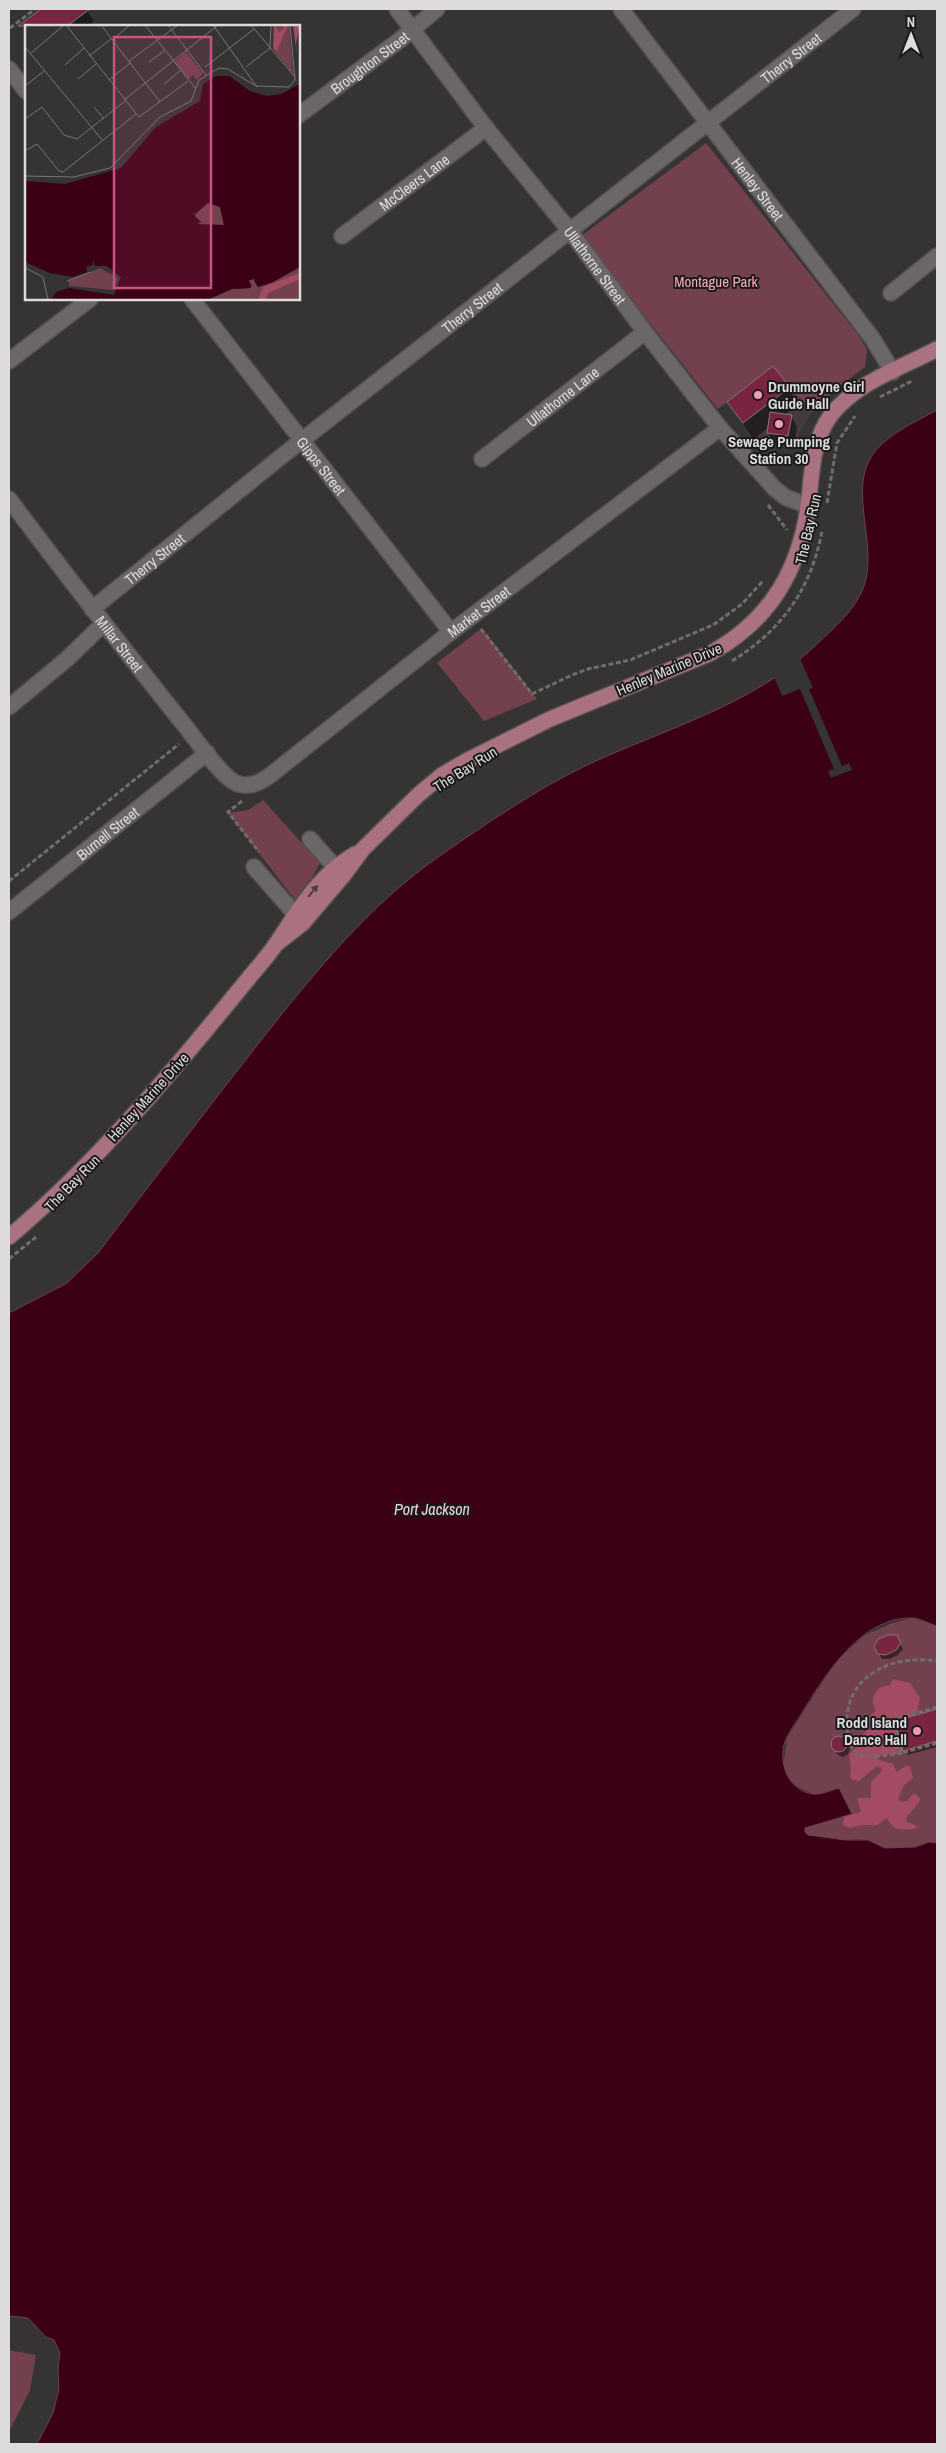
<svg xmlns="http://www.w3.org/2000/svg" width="946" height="2453" viewBox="0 0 946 2453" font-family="'Archivo Narrow',sans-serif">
<rect width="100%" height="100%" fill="#363333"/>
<path fill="#453a3c" d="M790,387L811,413L800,432L797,445L779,446L765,443L755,437L743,423Z"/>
<path fill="#73404d" d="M706,143L859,336L867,350L865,367L837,388L811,413L773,366L718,409L581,236Z
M482,628L537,699L484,721L437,663Z
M263,800L320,863L305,891L296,901L228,813L248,810Z
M912,1618L937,1626V1843L929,1842L915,1847L885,1848L872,1842L859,1839L845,1840L808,1835L805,1832V1828L852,1814L839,1788L815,1795L796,1786L787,1776L783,1766L787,1738L836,1661L865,1635L892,1623Z
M9,2350L36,2355L30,2390L9,2432Z"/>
<path fill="#a44b64" d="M893,1679L910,1683L920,1698L917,1713L914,1716L895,1721L903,1751L898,1754H883L877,1759L893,1764L897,1772L906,1766H910L913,1778L904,1785L898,1799L901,1802L907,1801L914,1793L920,1798L919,1802L906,1818L907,1822L917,1826L914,1829C901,1830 893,1831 887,1818L877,1825H861L850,1828L843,1825L844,1816L861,1812L857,1798H871V1782L882,1771L881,1767L877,1766L859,1781L852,1780L850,1777L851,1769L849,1754L858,1746L856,1739L866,1732L867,1718L876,1711C871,1701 872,1697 879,1688L890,1685Z"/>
<path fill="#3b0015" stroke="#6c4251" d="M937,410V1626C930,1624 920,1618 912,1618C861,1617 826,1674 803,1711C797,1722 787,1733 784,1745C779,1765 789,1791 813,1794C821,1795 832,1790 839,1788L852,1814L805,1828V1832L808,1835L845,1840H868L885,1848L915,1847L929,1842L937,1843V2444H37L53,2413L59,2389L58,2367L60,2353L54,2340L46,2337L28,2318L9,2316V1313L67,1283L98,1253C152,1182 206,1110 262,1039C315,972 370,904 441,855C486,824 535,790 585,766C663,729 753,706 817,644C834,628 856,609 864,586C878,546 849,492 871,457C885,435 915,422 937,410Z"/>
<path fill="#363333" d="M799,656L813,688L809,689L842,766L849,763L852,770L831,778L828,771L834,769L800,689L782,696L773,675Z"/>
<path fill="#0007" d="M43,9H86L94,21L88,26H26V30L23,24Z
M773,367L799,404L784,415L791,416L797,427L794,446L774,443L768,432L769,427L754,439L728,402Z
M896,1636L903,1649L898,1655L889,1659H882L875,1647Z
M937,1710V1747L907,1755L896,1722Z
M839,1736L844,1738L850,1749L848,1754L843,1757L838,1755L832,1744L834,1739Z"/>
<path fill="#792440" stroke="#7f7b7c" d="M41,9H90L67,26H18Z
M773,366L790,387L743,423L727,402Z
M770,412L792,415L788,436L767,433Z
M888,1635H897L901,1643L896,1650L886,1655L878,1654L874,1647L878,1639Z
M937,1709V1741L903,1751L895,1721Z
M831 1744a8 8 0 1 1 16 0a8 8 0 1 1-16 0Z"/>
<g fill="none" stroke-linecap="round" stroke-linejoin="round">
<g stroke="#535051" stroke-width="18">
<g id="minor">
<path id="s1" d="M397,9L486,128L570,231L645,332L720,428L774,488L785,497L808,506"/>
<path id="s2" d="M621,9L872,338L893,372"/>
<path d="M9,69L26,91"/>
<path id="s3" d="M299,115L401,39L437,9"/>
<path id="s4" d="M342,236L486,128"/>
<path d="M891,293L937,256"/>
<path id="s5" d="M192,299L451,632"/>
<path d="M9,361L90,299"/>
<path id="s6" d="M482,459L645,332"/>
<path id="s7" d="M9,499C65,574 123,648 181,721C193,735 221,777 236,783C247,788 259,783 268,777L451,632L720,428"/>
<path id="s8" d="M92,609L287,452L853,9"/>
<path d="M9,707L67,659L103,624"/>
<path d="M310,839L343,876"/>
<path d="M254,867L303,923"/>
<path id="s9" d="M9,912L207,753"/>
</g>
</g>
<g stroke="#535051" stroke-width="18">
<path id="major" d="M275,945L303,923L343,876L363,849L418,795L442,775L466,761L550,719L711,653C772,619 801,567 809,499C812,470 813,439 831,415C857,382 901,368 937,349
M9,1237C98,1162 174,1070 248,979C257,968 268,956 276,944C300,908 317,877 355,854"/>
</g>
<path stroke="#6f6d6d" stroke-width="3" stroke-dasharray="5 2.5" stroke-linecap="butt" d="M10,28L35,9
M880,397L912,381
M827,503L837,443L855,416
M768,505L787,530
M481,629L532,694L572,675L588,669L630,660L713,625L742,604L762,582
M732,661C782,630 811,589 822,531
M242,801L228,812L259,852
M9,881L179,744
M9,1259L36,1237
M937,1707L892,1720L902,1753L937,1743
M902,1753C893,1755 864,1759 856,1753C849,1747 847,1733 847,1724C845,1674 895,1654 937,1661"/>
<use href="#minor" stroke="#6b6768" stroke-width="15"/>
<use href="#major" stroke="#aa7281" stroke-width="15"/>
</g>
<defs><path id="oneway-solid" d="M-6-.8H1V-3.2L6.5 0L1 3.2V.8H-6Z" transform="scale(1.25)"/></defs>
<use fill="#4e393f" href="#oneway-solid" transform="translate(313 891) rotate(-51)"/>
<g fill="#f29aaf" stroke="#1c1b1b" stroke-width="2">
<circle cx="758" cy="395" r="5"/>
<circle cx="779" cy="424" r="5"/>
<circle cx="917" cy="1731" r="5"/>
</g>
<g text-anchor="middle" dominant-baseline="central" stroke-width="4" stroke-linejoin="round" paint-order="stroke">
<g font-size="15" fill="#dddbdc" stroke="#1c1b1b">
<text stroke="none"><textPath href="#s8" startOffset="890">Therry Street</textPath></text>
<text stroke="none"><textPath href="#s3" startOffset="88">Broughton Street</textPath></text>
<text stroke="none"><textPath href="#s4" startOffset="90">McCleers Lane</textPath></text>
<text stroke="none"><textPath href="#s2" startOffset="226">Henley Street</textPath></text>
<text stroke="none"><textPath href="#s1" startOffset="324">Ullathorne Street</textPath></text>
<text stroke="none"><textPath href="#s8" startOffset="485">Therry Street</textPath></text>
<text stroke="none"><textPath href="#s6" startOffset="102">Ullathorne Lane</textPath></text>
<text stroke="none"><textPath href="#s5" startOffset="211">Gipps Street</textPath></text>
<text transform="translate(808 529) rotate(-77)">The Bay Run</text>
<text stroke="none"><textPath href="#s8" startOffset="80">Therry Street</textPath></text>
<text stroke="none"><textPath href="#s7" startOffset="666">Market Street</textPath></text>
<text stroke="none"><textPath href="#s7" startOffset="182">Millar Street</textPath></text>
<text transform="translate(669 669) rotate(-23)">Henley Marine Drive</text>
<text transform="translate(465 769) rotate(-32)">The Bay Run</text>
<text stroke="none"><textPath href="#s9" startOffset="126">Burnell Street</textPath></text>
<text transform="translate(148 1097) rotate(-48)">Henley Marine Drive</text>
<text transform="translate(72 1183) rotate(-46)">The Bay Run</text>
</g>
<g font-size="15" fill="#f4a9ba" stroke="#1c1b1b">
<text x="716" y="281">Montague Park</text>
</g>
<g font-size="15" font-weight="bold" fill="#dddbdc" stroke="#1c1b1b" text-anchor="start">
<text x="768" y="386">Drummoyne Girl<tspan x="768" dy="17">Guide Hall</tspan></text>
<text x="779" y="441" text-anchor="middle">Sewage Pumping<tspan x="779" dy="17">Station 30</tspan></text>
<text x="907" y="1722" text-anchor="end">Rodd Island<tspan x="907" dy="17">Dance Hall</tspan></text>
</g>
<g font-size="16" font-style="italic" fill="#eed4d9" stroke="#1c1b1b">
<text x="432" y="1509">Port Jackson</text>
</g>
</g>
<g transform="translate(25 25)">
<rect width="275" height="275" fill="#363333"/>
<path d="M264,0L268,47L267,48L248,24V1ZM161,27L178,48L172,55L168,50L163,54L149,37ZM183,177L195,182L199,200H172L176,197L171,195L170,190ZM275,242V275H238L237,271L230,275H182L207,264L225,263L227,260L223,255L231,253L229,256L233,262L248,257ZM75,243L93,253L88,265L44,261V256Z" fill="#73404d"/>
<path d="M250,0L254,8L259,3L257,0H263L252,26L248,23ZM275,0L271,19L272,30L268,1ZM275,248V254L243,268L241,275H233L238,262Z" fill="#a44b64"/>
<path d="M191,51H204L225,66L241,71L256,69L275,59V242L248,257L233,262L229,255L231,254L224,255L226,263L207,264L182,275H26L31,267L44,263L89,270L96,252L82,241H70L68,235V240L61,242L62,247L48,252L25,248L0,237V156L40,159L96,143L131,102L175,76L178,59ZM183,178L195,182L199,200L172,199L176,197L169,190Z" fill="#3b0015" fill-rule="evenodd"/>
<path fill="none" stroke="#797677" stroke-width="1" d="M41,0L114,92L163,56M76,0L135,77M120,0L171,64M143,0L181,50M188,0L232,62M226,0L270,52M87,15L105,0M0,22L78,116M245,23L246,0M5,29L39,0M64,31L86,14M104,36L153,0M124,37L139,26M40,40L59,23M180,42L229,4M221,42L245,23M53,54L71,39M84,55L105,38M139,59L155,46M0,61L19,46M99,75L193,0M69,82L79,94M0,94L17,82L39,110L52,114L100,76M0,126L12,119L34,146L38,147L111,89M0,151L49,152L85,143L135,92L166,76L174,55L194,43L203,44L231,61L264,62L270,55L265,0M0,243L18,252L23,275M42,256L66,247"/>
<path fill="#ca5282" fill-opacity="0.15" stroke="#ca5282" stroke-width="2.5" d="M89,12H186V263H89Z"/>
<rect width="275" height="275" fill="none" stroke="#dddbdc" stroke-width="2.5"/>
</g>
<rect width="946" height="2453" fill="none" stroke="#dddbdc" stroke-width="20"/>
<g transform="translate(911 35)" stroke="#1c1b1b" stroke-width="4" paint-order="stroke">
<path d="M0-4L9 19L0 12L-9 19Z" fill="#dddbdc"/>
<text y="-8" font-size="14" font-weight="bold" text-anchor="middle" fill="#dddbdc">N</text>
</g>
</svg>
